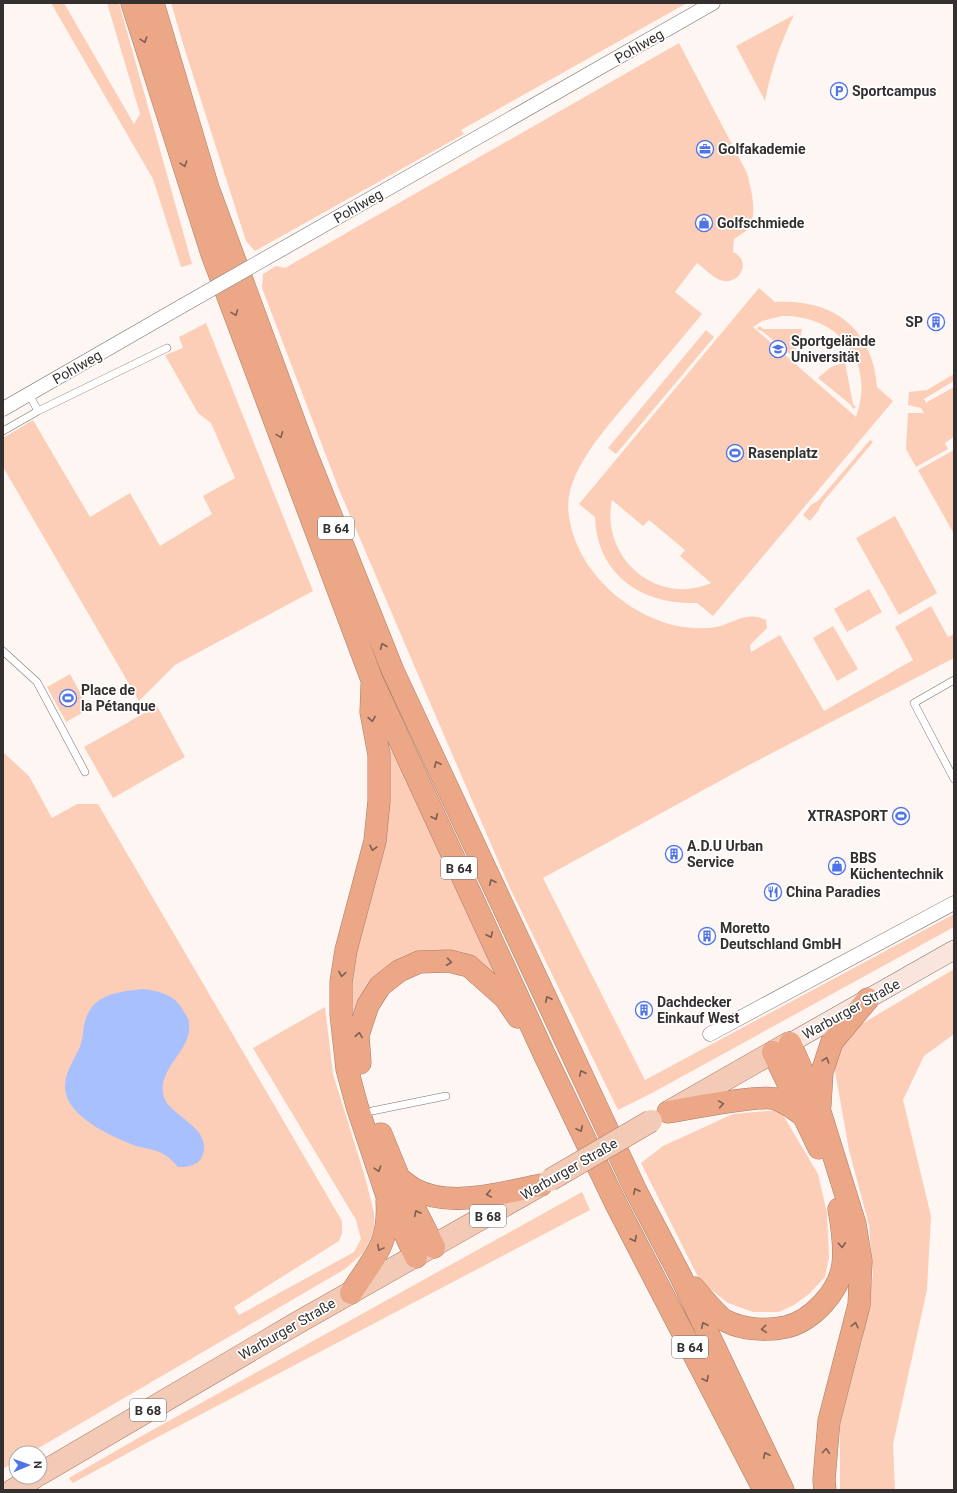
<svg xmlns="http://www.w3.org/2000/svg" width="957" height="1493" viewBox="0 0 957 1493" font-family="Roboto,sans-serif">
<rect width="100%" height="100%" fill="#fdf6f2"/>
<path fill="#fcceb8" fill-rule="evenodd" d="M51,3H64L134,124L140,114L107,3H119L192,264L181,267L153,179Z
M171,3H687L461,130L464,134L255,251L246,241L184,47Z
M794,15C780,44 771,70 765,101L736,46Z
M679,43L747,173C751,189 759,216 747,230C744,233 738,236 734,239L733,252C753,261 739,287 720,280C712,277 704,268 697,263L675,292L702,314C681,339 660,365 638,390C614,419 576,458 569,496C565,520 577,550 591,569C611,596 637,614 669,624C683,628 705,630 720,626C736,621 749,611 766,620L767,628L750,645L751,652L780,635L824,711L913,660L895,627L931,606L948,637L954,634V658L749,765L543,878L645,1080L954,914V927L652,1093L618,1110L509,886L428,698L338,487L262,288L263,274L276,266L285,268Z
M759,288L775,302C832,298 873,328 877,387L893,401L713,616L697,603C642,605 597,575 595,517L579,504ZM782,316C839,315 876,362 856,417L753,327L762,321ZM612,500L643,526L649,520L685,550L680,556L711,583C656,607 600,557 612,500Z
M206,323L313,591L175,665L139,701L3,467V438L33,420L90,517L130,493L160,546L212,514L203,496L235,478L211,423L198,413L165,355L183,348L179,337Z
M760,326L763,329H802L799,343L792,356L762,331L758,330L757,328Z
M706,330L714,337L616,454L608,448Z
M845,362L853,404L856,407L853,409L851,405L818,378L831,367Z
M954,374V381L924,399L927,404V402L954,387V437L945,443L948,449L916,467L906,449L908,413H924L921,408L908,405L909,392L927,390Z
M870,440L873,442L822,503L818,511L810,521L803,515L811,505L819,500Z
M954,450V534L918,470Z
M895,516L937,593L899,615L856,538Z
M869,589L882,612L847,632L834,609Z
M833,626L858,669L837,681L813,638Z
M70,674L89,709L66,722L47,687Z
M157,706L185,757L113,798L84,747Z
M383,715L503,983L421,956L353,1032L349,1004Z
M3,752L29,776L52,818L77,804H98L342,1221V1233L339,1241L234,1307L239,1315L354,1252L361,1239L356,1220L253,1048L325,1007L333,1074L365,1177L374,1213V1228L369,1242L363,1253L345,1269L30,1453H16V1461L3,1469Z
M954,969V1034L924,1056L903,1100L931,1216L927,1290L893,1444L895,1490H840V1423L862,1341L873,1275L869,1225L849,1150L835,1071L834,1047L850,1031Z
M780,1110L818,1174L827,1213L829,1257L825,1277L809,1294L794,1305L779,1312H753L728,1303L700,1281L641,1163L663,1146L733,1114Z
M582,1192L590,1210L152,1440L73,1483L69,1478L147,1433Z"/>
<path fill="#a8c1fe" d="M143,989C160,991 176,995 184,1012C186,1015 189,1019 189,1023C193,1049 159,1067 163,1093C165,1116 215,1126 202,1157C198,1166 187,1167 178,1167C174,1163 170,1158 165,1155C156,1149 146,1149 136,1146C112,1137 65,1116 65,1087C66,1063 81,1056 83,1033C86,996 112,992 143,989Z"/>
<g fill="none" stroke-linecap="round" stroke-linejoin="round">
<g stroke="#7a7370" stroke-width="8">
<path id="lane" d="M29,394L38,411L167,348
M3,431L38,411
M3,651L37,682L85,772
M954,680L914,703L954,779
M372,1111L446,1096"/>
</g>
<g stroke="#7a7370" stroke-width="15">
<path id="street" d="M282,249L713,3
M3,409L182,306
M710,1034L954,903"/>
</g>
<g stroke="#7a7370" stroke-width="20">
<path id="secondary" d="M790,1043L954,950"/>
</g>
<g stroke="#ab7d68" stroke-width="23">
<path id="primary" d="M670,1111L789,1043
M40,1474L297,1323L537,1187
M13,1490L35,1477"/>
</g>
<g stroke="#ab7d68" stroke-width="23">
<path id="highway" d="M132,3L212,254L372,680L545,1056L616,1204L764,1490
M153,3L208,188L304,448L393,671L636,1191L680,1275L783,1490
M372,685L371,712L379,755V801L375,841L346,950L341,982V1014L347,1069L357,1106L387,1196L416,1257
M790,1043L820,1112L855,1224L861,1261L859,1305L829,1421L824,1480L825,1490
M773,1052L819,1148
M360,1063L358,1035L368,1005L380,986L399,971L419,962L449,961L469,966L505,998L518,1017
M820,1105L822,1072L832,1042L868,999
M668,1112C687,1109 763,1094 776,1099C787,1103 796,1110 805,1117
M381,1134L399,1178L434,1247
M399,1178C404,1182 409,1186 414,1189C450,1209 504,1192 541,1185
M694,1288C701,1296 718,1317 726,1321C743,1330 768,1331 786,1327C812,1321 840,1291 843,1264C845,1247 842,1226 839,1209
M351,1293C373,1258 390,1245 387,1201"/>
</g>
<use href="#lane" stroke="#fff" stroke-width="7"/>
<use href="#street" stroke="#fff" stroke-width="14"/>
<use href="#secondary" stroke="#f9e5db" stroke-width="19"/>
<use href="#primary" stroke="#f3cab6" stroke-width="22"/>
<use href="#highway" stroke="#eba786" stroke-width="22"/>
<g stroke="#7a7370" stroke-width="15" stroke-linecap="butt">
<path id="street-bridge" d="M182,306L282,249"/>
</g>
<g stroke="#ab7d68" stroke-width="23" stroke-linecap="butt">
<path id="primary-bridge" d="M550,1180L651,1121"/>
</g>
<use href="#street-bridge" stroke="#fff" stroke-width="14"/>
<use href="#primary-bridge" stroke="#f3cab6" stroke-width="22"/>
</g>
<defs><path id="oneway-chevron" d="M-2-3.5L2.5 0L-2 3.5" fill="none" stroke-width="1.6" stroke-linecap="round" stroke-linejoin="round"/></defs>
<g stroke="#7d6052">
<use href="#oneway-chevron" transform="translate(144 40) rotate(72)"/>
<use href="#oneway-chevron" transform="translate(184 164) rotate(72)"/>
<use href="#oneway-chevron" transform="translate(235 313) rotate(69)"/>
<use href="#oneway-chevron" transform="translate(280 435) rotate(69)"/>
<use href="#oneway-chevron" transform="translate(383 646) rotate(-112)"/>
<use href="#oneway-chevron" transform="translate(372 719) rotate(80)"/>
<use href="#oneway-chevron" transform="translate(437 764) rotate(-115)"/>
<use href="#oneway-chevron" transform="translate(435 817) rotate(65)"/>
<use href="#oneway-chevron" transform="translate(373 848) rotate(104)"/>
<use href="#oneway-chevron" transform="translate(492 882) rotate(-115)"/>
<use href="#oneway-chevron" transform="translate(490 935) rotate(65)"/>
<use href="#oneway-chevron" transform="translate(449 962) rotate(7)"/>
<use href="#oneway-chevron" transform="translate(342 974) rotate(99)"/>
<use href="#oneway-chevron" transform="translate(548 999) rotate(-115)"/>
<use href="#oneway-chevron" transform="translate(359 1035) rotate(-81)"/>
<use href="#oneway-chevron" transform="translate(826 1060) rotate(-71)"/>
<use href="#oneway-chevron" transform="translate(582 1073) rotate(-115)"/>
<use href="#oneway-chevron" transform="translate(721 1104) rotate(-9)"/>
<use href="#oneway-chevron" transform="translate(580 1129) rotate(65)"/>
<use href="#oneway-chevron" transform="translate(378 1169) rotate(72)"/>
<use href="#oneway-chevron" transform="translate(636 1191) rotate(-116)"/>
<use href="#oneway-chevron" transform="translate(489 1194) rotate(170)"/>
<use href="#oneway-chevron" transform="translate(417 1213) rotate(-117)"/>
<use href="#oneway-chevron" transform="translate(634 1239) rotate(63)"/>
<use href="#oneway-chevron" transform="translate(842 1245) rotate(87)"/>
<use href="#oneway-chevron" transform="translate(380 1248) rotate(118)"/>
<use href="#oneway-chevron" transform="translate(704 1325) rotate(-115)"/>
<use href="#oneway-chevron" transform="translate(855 1325) rotate(-76)"/>
<use href="#oneway-chevron" transform="translate(764 1329) rotate(175)"/>
<use href="#oneway-chevron" transform="translate(706 1379) rotate(63)"/>
<use href="#oneway-chevron" transform="translate(826 1451) rotate(-85)"/>
<use href="#oneway-chevron" transform="translate(766 1455) rotate(-115)"/>
</g>
<defs>
<g id="parking-ring" transform="scale(0.9)"><circle r="9.5" fill="#fff" stroke="#5074e8" stroke-width="1.5"/><path d="M-3.5-5.5H1a3.5 3.5 0 0 1 0 7H-1V5.5H-3.5ZM-1-3.4V-.6H.8a1.4 1.4 0 0 0 0-2.8Z" fill="#5074e8"/></g>
<g id="office-ring" transform="scale(0.9)"><circle r="9.5" fill="#fff" stroke="#5074e8" stroke-width="1.5"/><path d="M-6-3h4V-5.5h4V-3h4V5H-6ZM-1-4.5V-3h2v-1.5ZM-6 0V1H6V0Z" fill="#5074e8"/></g>
<g id="shop-ring" transform="scale(0.9)"><circle r="9.5" fill="#fff" stroke="#5074e8" stroke-width="1.5"/><path d="M-5-2.5h2.3a2.7 3.5 0 0 1 5.4 0H5L5.5 6h-11ZM-1.5-2.5h3a1.5 2.3 0 0 0-3 0Z" fill="#5074e8"/></g>
<g id="building-ring" transform="scale(0.9)"><circle r="9.5" fill="#fff" stroke="#5074e8" stroke-width="1.5"/><path d="M-4-6H4V6H1V3H-1V6H-4ZM-2.5-4.3h1.7v1.8h-1.7ZM.8-4.3h1.7v1.8H.8ZM-2.5-1h1.7V.8h-1.7ZM.8-1h1.7V.8H.8Z" fill="#5074e8"/></g>
<g id="university-ring" transform="scale(0.9)"><circle r="9.5" fill="#fff" stroke="#5074e8" stroke-width="1.5"/><path d="M0-5L7-2L0 1L-7-2ZM-4 1L0 2.5L4 1V4Q0 6-4 4Z" fill="#5074e8"/></g>
<g id="stadium-ring" transform="scale(0.9)"><circle r="9.5" fill="#fff" stroke="#5074e8" stroke-width="1.5"/><path d="M0-5a6.5 5 0 1 0 0 10a6.5 5 0 1 0 0-10ZM-3.5-1.8h7v3.6h-7Z" fill="#5074e8"/></g>
<g id="restaurant-ring" transform="scale(0.9)"><circle r="9.5" fill="#fff" stroke="#5074e8" stroke-width="1.5"/><path d="M-5-6h1v4h1v-4h1v4h1v-4h1v5L-1.5 .5V6h-2V.5L-5-1ZM5-6V6H3V1.5H1.5Q1.5-4 5-6Z" fill="#5074e8"/></g>
</defs>
<g fill-rule="evenodd">
<use href="#parking-ring" x="839" y="91"/>
<use href="#office-ring" x="705" y="149"/>
<use href="#shop-ring" x="704" y="223"/>
<use href="#building-ring" x="936" y="322"/>
<use href="#university-ring" x="778" y="349"/>
<use href="#stadium-ring" x="735" y="453"/>
<use href="#stadium-ring" x="68" y="698"/>
<use href="#stadium-ring" x="901" y="816"/>
<use href="#building-ring" x="674" y="854"/>
<use href="#shop-ring" x="837" y="866"/>
<use href="#restaurant-ring" x="773" y="892"/>
<use href="#building-ring" x="707" y="936"/>
<use href="#building-ring" x="644" y="1010"/>
</g>
<g text-anchor="middle" dominant-baseline="central" stroke-width="3.5" stroke-linejoin="round" paint-order="stroke">
<g fill="#fff" stroke="#706e6d" stroke-width="1">
<rect x="318" y="517" width="36" height="22" rx="3"/>
<rect x="441" y="857" width="36" height="22" rx="3"/>
<rect x="470" y="1205" width="36" height="22" rx="3"/>
<rect x="672" y="1336" width="36" height="22" rx="3"/>
<rect x="130" y="1399" width="36" height="22" rx="3"/>
</g>
<g font-size="13" font-weight="bold" fill="#33302f">
<text x="336" y="528">B 64</text>
<text x="459" y="868">B 64</text>
<text x="488" y="1216">B 68</text>
<text x="690" y="1347">B 64</text>
<text x="148" y="1410">B 68</text>
</g>
<g font-size="14" fill="#33302f" stroke="#fff">
<text transform="translate(639 46) rotate(-30)">Pohlweg</text>
<text transform="translate(358 206) rotate(-30)">Pohlweg</text>
<text transform="translate(77 367) rotate(-30)">Pohlweg</text>
<text transform="translate(851 1009) rotate(-29)">Warburger Straße</text>
<text transform="translate(569 1169) rotate(-30)">Warburger Straße</text>
<text transform="translate(287 1329) rotate(-30)">Warburger Straße</text>
</g>
<g font-size="14" font-weight="bold" fill="#33302f" stroke="#fff" text-anchor="start">
<text x="852" y="91">Sportcampus</text>
<text x="718" y="149">Golfakademie</text>
<text x="717" y="223">Golfschmiede</text>
<text x="923" y="322" text-anchor="end">SP</text>
<text x="791" y="341">Sportgelände<tspan x="791" dy="16">Universität</tspan></text>
<text x="748" y="453">Rasenplatz</text>
<text x="81" y="690">Place de<tspan x="81" dy="16">la Pétanque</tspan></text>
<text x="888" y="816" text-anchor="end">XTRASPORT</text>
<text x="687" y="846">A.D.U Urban<tspan x="687" dy="16">Service</tspan></text>
<text x="850" y="858">BBS<tspan x="850" dy="16">Küchentechnik</tspan></text>
<text x="786" y="892">China Paradies</text>
<text x="720" y="928">Moretto<tspan x="720" dy="16">Deutschland GmbH</tspan></text>
<text x="657" y="1002">Dachdecker<tspan x="657" dy="16">Einkauf West</tspan></text>
</g>
</g>
<rect width="957" height="1493" fill="none" stroke="#33302f" stroke-width="8"/>
<g transform="translate(28 1465) rotate(88)"><circle r="19" fill="#ffffff" stroke="#adacac"/>
<path d="M0-3L7 15L0 10L-7 15Z" fill="#5074e8"/>
<text y="-6" font-size="11" font-weight="bold" text-anchor="middle" fill="#33302f">N</text>
</g>
</svg>
